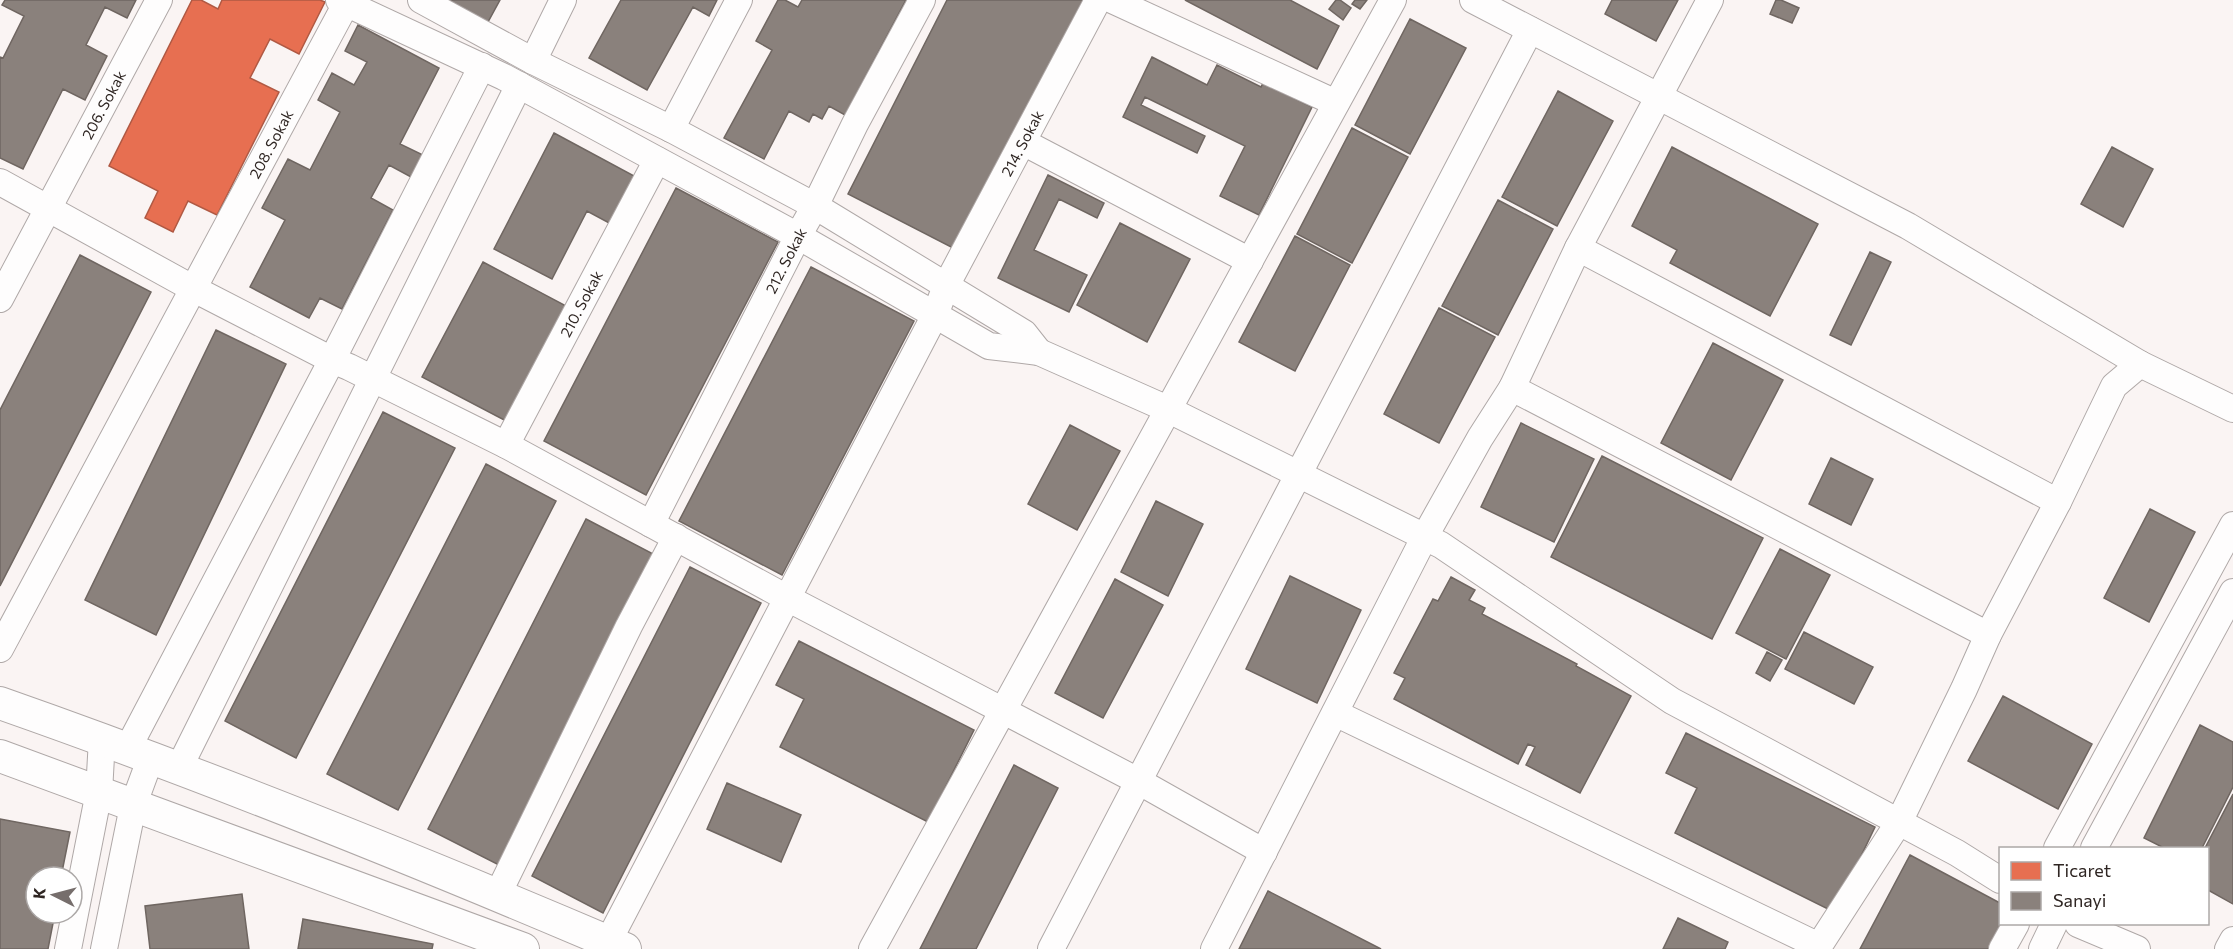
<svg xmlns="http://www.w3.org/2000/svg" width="2233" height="949" viewBox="0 0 2233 949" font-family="Commissioner,sans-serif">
<rect width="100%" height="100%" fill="#faf4f3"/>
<path fill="#e76f51" stroke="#b05943" stroke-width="1.5" d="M192,0H201L218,9L222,0H320L325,2L299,54L270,39L250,78L279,92L217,215L188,201L173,232L145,218L158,191L109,166Z"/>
<path fill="#8a817c" stroke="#6f6661" stroke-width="1.5" d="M5,0H136L127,18L105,7L86,45L107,56L85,100L63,89L23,169L0,158V57L3,58L24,16L2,5Z
M447,0H500L488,22Z
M621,0H717L709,16L693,7L647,90L589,58Z
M778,0H785L798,7L802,0H906L845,115L829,106L822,119L813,114L809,122L789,111L764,159L724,138L772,50L756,41Z
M947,0H1083L955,249L848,194Z
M1185,0H1290L1339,26L1317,69Z
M1336,0H1340L1351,8L1343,20L1329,9Z
M1355,0H1367L1360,9L1352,4Z
M1612,0H1678L1656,41L1605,14Z
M1776,0H1781L1799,8L1792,23L1770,14Z
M1410,19L1466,48L1410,154L1355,125Z
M358,25L439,68L400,144L423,155L411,177L389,165L371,198L393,210L342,309L320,298L309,318L250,287L285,220L262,208L288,159L310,170L340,112L318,100L332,73L354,85L367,62L345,51Z
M1152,57L1207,85L1217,65L1261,87L1263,83L1312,107L1259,215L1220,196L1245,146L1145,97L1141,105L1205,136L1197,153L1123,117Z
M1558,91L1613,121L1557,226L1502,197Z
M1352,128L1408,157L1352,263L1297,234Z
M554,133L636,177L611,224L587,211L552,279L494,249Z
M1672,147L1818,224L1770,316L1670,263L1677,250L1632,226Z
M2112,147L2153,169L2123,227L2081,204Z
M1048,175L1104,203L1097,218L1059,199L1034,250L1087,275L1069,312L998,278Z
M676,188L778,242L646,495L544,441Z
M1498,200L1553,229L1498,335L1442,306Z
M1120,223L1190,259L1147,342L1077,305Z
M1295,236L1350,265L1295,371L1239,342Z
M1870,252L1891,262L1851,345L1830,335Z
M80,255L151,292L0,586V410Z
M483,262L568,307L508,422L422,377Z
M811,267L914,321L782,575L679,521Z
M1439,308L1495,337L1439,443L1384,414Z
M216,330L286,364L156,635L85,600Z
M1713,343L1783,380L1731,480L1661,443Z
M383,412L455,448L296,758L225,721Z
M1521,423L1594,459L1554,542L1481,507Z
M1070,425L1120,451L1077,530L1028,504Z
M1602,456L1763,538L1712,639L1551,557Z
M1831,458L1873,479L1851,525L1809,504Z
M486,464L556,501L398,810L327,774Z
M1156,501L1203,524L1168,596L1121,572Z
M2150,509L2195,532L2149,622L2104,598Z
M586,519L657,556L499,865L428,829Z
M1780,549L1830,575L1786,659L1736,633Z
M690,567L761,603L603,913L532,876Z
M1290,576L1361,610L1317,703L1246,669Z
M1451,577L1475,590L1469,600L1485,608L1482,614L1577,664L1576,666L1631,696L1580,793L1526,765L1535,747L1528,744L1518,764L1394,699L1405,678L1394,673L1433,599L1438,601Z
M1115,579L1163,605L1103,718L1055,693Z
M1804,632L1873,667L1854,704L1785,669Z
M799,641L974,730L928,822L780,747L804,699L776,685Z
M1767,652L1782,660L1770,681L1756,673Z
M2003,696L2092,744L2058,809L1968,761Z
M2200,725L2233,742V787L2202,848H2164L2144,838Z
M1686,733L1875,827L1834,912L1675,833L1697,788L1666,773Z
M1014,765L1058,788L976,949H920Z
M727,783L801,815L781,862L707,829Z
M2233,794V904L2208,890V848H2205Z
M0,819L70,832L61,877H36V913H55L48,949H0Z
M1910,855L2000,903V924H2010L1996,949H1860Z
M1268,891L1381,949H1239Z
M242,894L249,949H150L145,906Z
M1678,918L1728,942L1725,949H1663Z
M303,919L433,944L432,949H298Z"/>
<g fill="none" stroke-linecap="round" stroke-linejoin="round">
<g stroke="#afa8a7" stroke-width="28">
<g id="minor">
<path d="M339,0L504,77L798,236L989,346L1039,352L1163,407L1441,545L1672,701L1957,853L2000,880"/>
<path d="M421,0L533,61L671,129L815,206L1024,333L1039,352"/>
<path d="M1112,0L1336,103"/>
<path d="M1473,0L1908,226L2140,364"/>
<path d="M533,61L563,0"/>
<path d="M671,129L739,0"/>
<path d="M1023,142L1250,261"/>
<path d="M0,182L194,289L332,360L349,367L506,445L787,598L1138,781L1264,852"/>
<path d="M1578,248L2058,502"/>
<path id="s1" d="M0,299L159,0"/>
<path d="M1512,388L1988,635"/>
<path id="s2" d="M506,445L657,160"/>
<path id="s3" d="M651,524L798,236L815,206L855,124L922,0"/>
<path id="s4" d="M0,649L348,0"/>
<path d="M1335,713L1819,946"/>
<path d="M128,748L332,360L482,66"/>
<path d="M179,768L519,85"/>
<path d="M2057,848L2233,525"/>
<path d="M2094,848L2233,592"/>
<path d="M498,894L629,626L676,537"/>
<path d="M2078,924L2137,949"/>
<path id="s5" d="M608,942L935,315L946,286L1098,0"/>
<path d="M68,949L99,792L102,739"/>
<path d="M104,949L133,806L151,757"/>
<path d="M872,949L1393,0"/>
<path d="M1051,949L1530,30"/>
<path d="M1214,949L1424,538L1480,438L1512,388L1578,248L1710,0"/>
<path d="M1817,949L1899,822L1964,689L1988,635L2058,502L2114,386L2140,364L2233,409"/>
<path d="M2002,949L2016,924"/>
<path d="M2042,949L2054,924"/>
<path d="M2228,949L2233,940"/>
</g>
</g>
<g stroke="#afa8a7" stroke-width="34">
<path id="major" d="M0,703C211,777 419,861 625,949
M0,756L523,949"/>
</g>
<use href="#minor" stroke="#fefdfd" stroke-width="26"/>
<use href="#major" stroke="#fefdfd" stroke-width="32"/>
</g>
<g text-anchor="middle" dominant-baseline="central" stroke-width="6" stroke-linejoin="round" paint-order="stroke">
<g font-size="15" fill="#2f2623" stroke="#fff">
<text stroke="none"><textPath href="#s1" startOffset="220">206. Sokak</textPath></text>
<text stroke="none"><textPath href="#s5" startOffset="900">214. Sokak</textPath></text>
<text stroke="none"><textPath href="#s4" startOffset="573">208. Sokak</textPath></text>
<text stroke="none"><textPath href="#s3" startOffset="296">212. Sokak</textPath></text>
<text stroke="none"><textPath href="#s2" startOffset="160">210. Sokak</textPath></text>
</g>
</g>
<rect x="1999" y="847" width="210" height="78" fill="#ffffff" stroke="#aca8a7" stroke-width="1.5"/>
<rect x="2011" y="862" width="30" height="18" fill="#e76f51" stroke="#aca8a7" stroke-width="1.5"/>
<text x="2053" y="877" font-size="18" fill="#2f2623">Ticaret</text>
<rect x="2011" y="892" width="30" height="18" fill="#8a817c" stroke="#aca8a7" stroke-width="1.5"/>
<text x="2053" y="907" font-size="18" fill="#2f2623">Sanayi</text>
<g transform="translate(54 895) rotate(276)"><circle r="28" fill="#ffffff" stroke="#aca8a7" stroke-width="1.5"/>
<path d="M0-4.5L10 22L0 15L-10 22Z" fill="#766e6c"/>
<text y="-9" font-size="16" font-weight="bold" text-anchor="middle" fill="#2f2623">K</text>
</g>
</svg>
